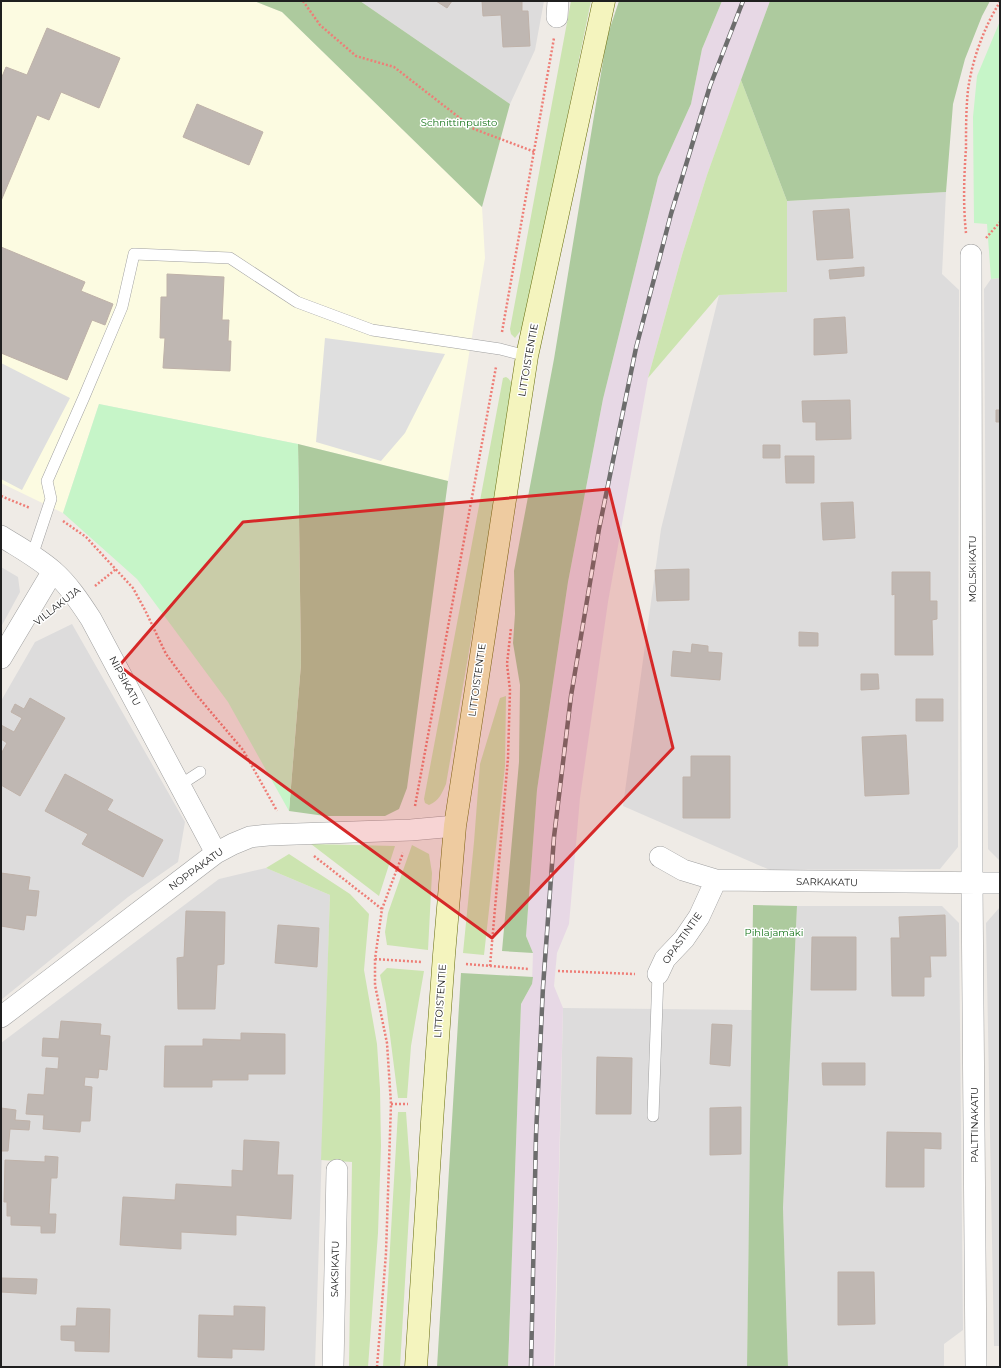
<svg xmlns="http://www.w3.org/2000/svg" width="1001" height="1368" viewBox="0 0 1001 1368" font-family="Montserrat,sans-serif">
<rect width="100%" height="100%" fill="#efebe6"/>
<path fill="#dddcdc" d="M360,1H544L535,50L510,104Z
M946,192L942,274L959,290L958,847L940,869L770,870L623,806L661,529L719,295L786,292L787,201Z
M1000,278V861L988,849L984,289L991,279Z
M1,567L18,577L20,592L1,627Z
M72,624L185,822L178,862L128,897L1,1000V701L35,642Z
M266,868L330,895L315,1367H1V1043L219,879Z
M797,906H942L959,923L963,1330L944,1344V1367H788L783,1208Z
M1000,907V1346H994L986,923Z
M563,1008L752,1010L747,1367H555Z"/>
<path fill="#e7d8e5" d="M722,1H770L707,175L682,255L648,378L608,602L580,798L569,924L557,953L554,986L563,1008L554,1367H508L521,1004L532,984L533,953L526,936L537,790L568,582L603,399L658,177L691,104L702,49Z"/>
<path fill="#fcfbe1" d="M1,1H254L282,12L482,207L485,258L448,481L298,444L99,404L63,513L1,483Z"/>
<path fill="#cce4b0" d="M571,1H591L560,152L527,322L515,338L511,334L510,329Z
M741,80L787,201V292L719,295L648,378L682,255L707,175Z
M506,377C512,380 512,387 514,392L446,784C442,793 439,801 429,805L425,803L424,799L503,378Z
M506,696L505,766L484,955L463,953L474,842L480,764L500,698Z
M311,844L395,846L379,896Z
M412,845L429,854L432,873L428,950L387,945L385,932L388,913Z
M289,854L350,894L369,914L364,970L377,1044L380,1089L381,1146L378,1233L368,1367H349L352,1162L321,1160L330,895L266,868Z
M387,968L424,971L411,1046L407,1098H398L386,1004L380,975Z
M398,1112H406L411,1180L400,1367H383Z"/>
<path fill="#adca9e" d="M254,1H360L510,104L482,207L282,12Z
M619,1H722L702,49L691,104L658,177L603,399L568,582L537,790L526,936L533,953L502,951L519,762L520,685L513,643L515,614L514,571L554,359L607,37Z
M770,1H990L982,16L965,59L953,104L946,192L787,201L741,80Z
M298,444L448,481L407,788L399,809L385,816H325L289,811L301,664Z
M753,905L797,906L783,1208L788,1367H747Z
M461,973L533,977L532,984L521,1004L508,1367H437Z"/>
<path fill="#c6f5c8" d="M1000,21V278L991,279L987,224L974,223L973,117L977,76Z
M99,404L298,444L301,664L289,811L228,702L137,579L63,513Z"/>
<path fill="#dfdfdf" d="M325,338L445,354L405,433L381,461L316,442Z
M1,363L70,398L22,490L1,479Z"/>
<path fill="#bfb7b2" stroke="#bfb2a9" d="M436,1H452L447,8Z
M482,1H522V11H528L530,46L503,47L501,15L483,16Z
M47,28L120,58L99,108L61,92L49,120L37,115L1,201V79L6,67L27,75Z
M197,104L263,132L249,165L183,137Z
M849,209L853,258L817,260L813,211Z
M1,247L85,282L81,291L113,304L105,325L92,320L67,380L1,353Z
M864,267V276L830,279L829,270Z
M167,274L224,277L222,320H229L228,341H231L230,371L163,368L165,338H160L161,297H167Z
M845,317L847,353L814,355V319Z
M850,400L851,439L816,440V422H803L802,401Z
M996,410H1000V422H996Z
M763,445H780V458H763Z
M785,456H814V483H786Z
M853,502L855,538L823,540L821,503Z
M689,569V600L657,601L655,570Z
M892,572H930V601H937V619L932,620L933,655H895V594L892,595Z
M799,632L818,633V646H799Z
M692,644L708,646V652L722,653L720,680L671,676L673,651L691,653Z
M861,674H878L879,689L861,690Z
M30,698L65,718L20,796L1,785V754L7,743L1,739V725L14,732L22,718L11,712L15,704L24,709Z
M916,699H943V721H916Z
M906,735L909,794L865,796L862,737Z
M691,756H730V818H683V777H691Z
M65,774L113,800L107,810L163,840L143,877L82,844L88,834L45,811Z
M1,873L30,877L28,890L39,891L36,916L26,915L24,930L1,926Z
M186,911L225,912L224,964L217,965L215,1009H178L177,958L184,957Z
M945,915L946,956H930L931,977H924V996H892L891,938H900L899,917Z
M278,925L319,928L317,967L275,963Z
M812,937H856V990H811Z
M61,1021L101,1024L100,1035L110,1036L107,1070L99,1069L98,1078L85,1077L84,1086L92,1087L90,1121H81L80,1132L43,1129L44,1115L26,1114L28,1094L44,1095L46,1068L58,1069L59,1057L42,1056L43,1038L59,1039Z
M712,1024L732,1025L730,1066L710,1064Z
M241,1033L285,1034V1074H248V1080H212V1087H164L165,1046H203V1039L241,1040Z
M597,1057L632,1058L631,1114H596Z
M822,1063H865V1085H823Z
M741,1107V1154L710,1155V1108Z
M1,1108L16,1110L15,1120L30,1121L29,1130L10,1129L8,1151H1Z
M887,1132L941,1133V1149L924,1148V1187H886Z
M244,1140L279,1142L277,1175H293L291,1219L236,1215V1235L181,1232V1249L120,1245L123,1197L175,1200L176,1184L232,1187V1170L243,1171Z
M45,1156L58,1157L57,1178H51L49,1214H56L55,1233H41V1226L11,1225V1216H7V1202H4L5,1160L45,1162Z
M838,1272H874L875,1324L838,1325Z
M1,1278L37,1279L36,1294L1,1292Z
M234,1306L265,1307L264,1350L232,1349V1358L198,1357L199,1315L234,1316Z
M77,1308L110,1309L109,1352L75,1351V1341L61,1340V1326H76Z"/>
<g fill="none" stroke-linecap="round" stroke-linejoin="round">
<g stroke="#a0a0a0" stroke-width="12">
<path id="lane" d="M32,556L51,499L47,481L84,397L122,307L134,254L230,258L297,302L372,330L500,349L527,356
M180,785L200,772
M653,1116L658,974"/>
</g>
<g stroke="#a0a0a0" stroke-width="22">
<path id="street" d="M557,17L558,1
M971,255L972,883L976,1367
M1,536C18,547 37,557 53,571C68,584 80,602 91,619L216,853
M1,658L53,571
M660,857L683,870L716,880L1000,883
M658,974L665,959L684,939L699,917L716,880
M1,1017L216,853L233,844L250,837L268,835L411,830L455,826
M333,1367L337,1170"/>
</g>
<g stroke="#676d0e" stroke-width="23">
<path id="secondary" d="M416,1367L433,1107L444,955L455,826L527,356L604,1"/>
</g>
<path stroke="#ee7e77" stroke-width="2.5" stroke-dasharray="2 2" stroke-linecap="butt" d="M303,1L320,25L356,56L394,67L474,129L535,152
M966,233C963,205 964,176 966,148C966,129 966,109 968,90C972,60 984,27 1000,2
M986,238L1000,222
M502,332L554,38
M1,496L30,508
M63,521L86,537L133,588L145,610L166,654L194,692L243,750L277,811
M95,586L116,569
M415,806L496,367
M314,856L382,909
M375,959L421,962
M466,964L529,969
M490,966L508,758L510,690L507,664L511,628
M558,971L635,974
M391,1104H408
M377,1367L386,1253L391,1104L387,1043L375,985V959L382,909L403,853"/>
<use href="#lane" stroke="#fff" stroke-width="11"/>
<use href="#street" stroke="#fff" stroke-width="21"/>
<use href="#secondary" stroke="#f4f4be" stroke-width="22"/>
<g stroke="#6d6d6d" stroke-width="4.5">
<path id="rail" d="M531,1367L536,1135L543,987L554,837L571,696L599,529L636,348L671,214L710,86L743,1"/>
</g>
<use href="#rail" stroke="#fff" stroke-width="3" stroke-dasharray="9" stroke-linecap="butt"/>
</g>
<path fill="#d62828" fill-opacity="0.2" stroke="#d62828" stroke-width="3" stroke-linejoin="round" d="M609,489L673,748L492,938L119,666L243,522Z"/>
<g text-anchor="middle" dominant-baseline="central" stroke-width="3" stroke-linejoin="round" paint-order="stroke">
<g font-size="10" fill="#157418" stroke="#fff">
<text x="459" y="122">Schnittinpuisto</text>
<text x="774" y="932">Pihlajamäki</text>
</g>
<g font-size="10" fill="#1f1f1f" stroke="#fff">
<text transform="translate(528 360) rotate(-80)">LITTOISTENTIE</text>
<text transform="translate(972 569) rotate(-90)">MOLSKIKATU</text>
<text transform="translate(57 606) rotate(-38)">VILLAKUJA</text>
<text transform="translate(477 680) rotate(-82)">LITTOISTENTIE</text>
<text transform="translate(125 681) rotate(62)">NIPSIKATU</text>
<text transform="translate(196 869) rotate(-36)">NOPPAKATU</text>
<text transform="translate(827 882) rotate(1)">SARKAKATU</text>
<text transform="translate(682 938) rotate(-55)">OPASTINTIE</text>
<text transform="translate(440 1001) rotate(-86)">LITTOISTENTIE</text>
<text transform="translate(974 1125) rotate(-90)">PALTTINAKATU</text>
<text transform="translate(335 1269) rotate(-89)">SAKSIKATU</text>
</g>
</g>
<rect width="1001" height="1368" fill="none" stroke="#1f1f1f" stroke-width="4"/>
</svg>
